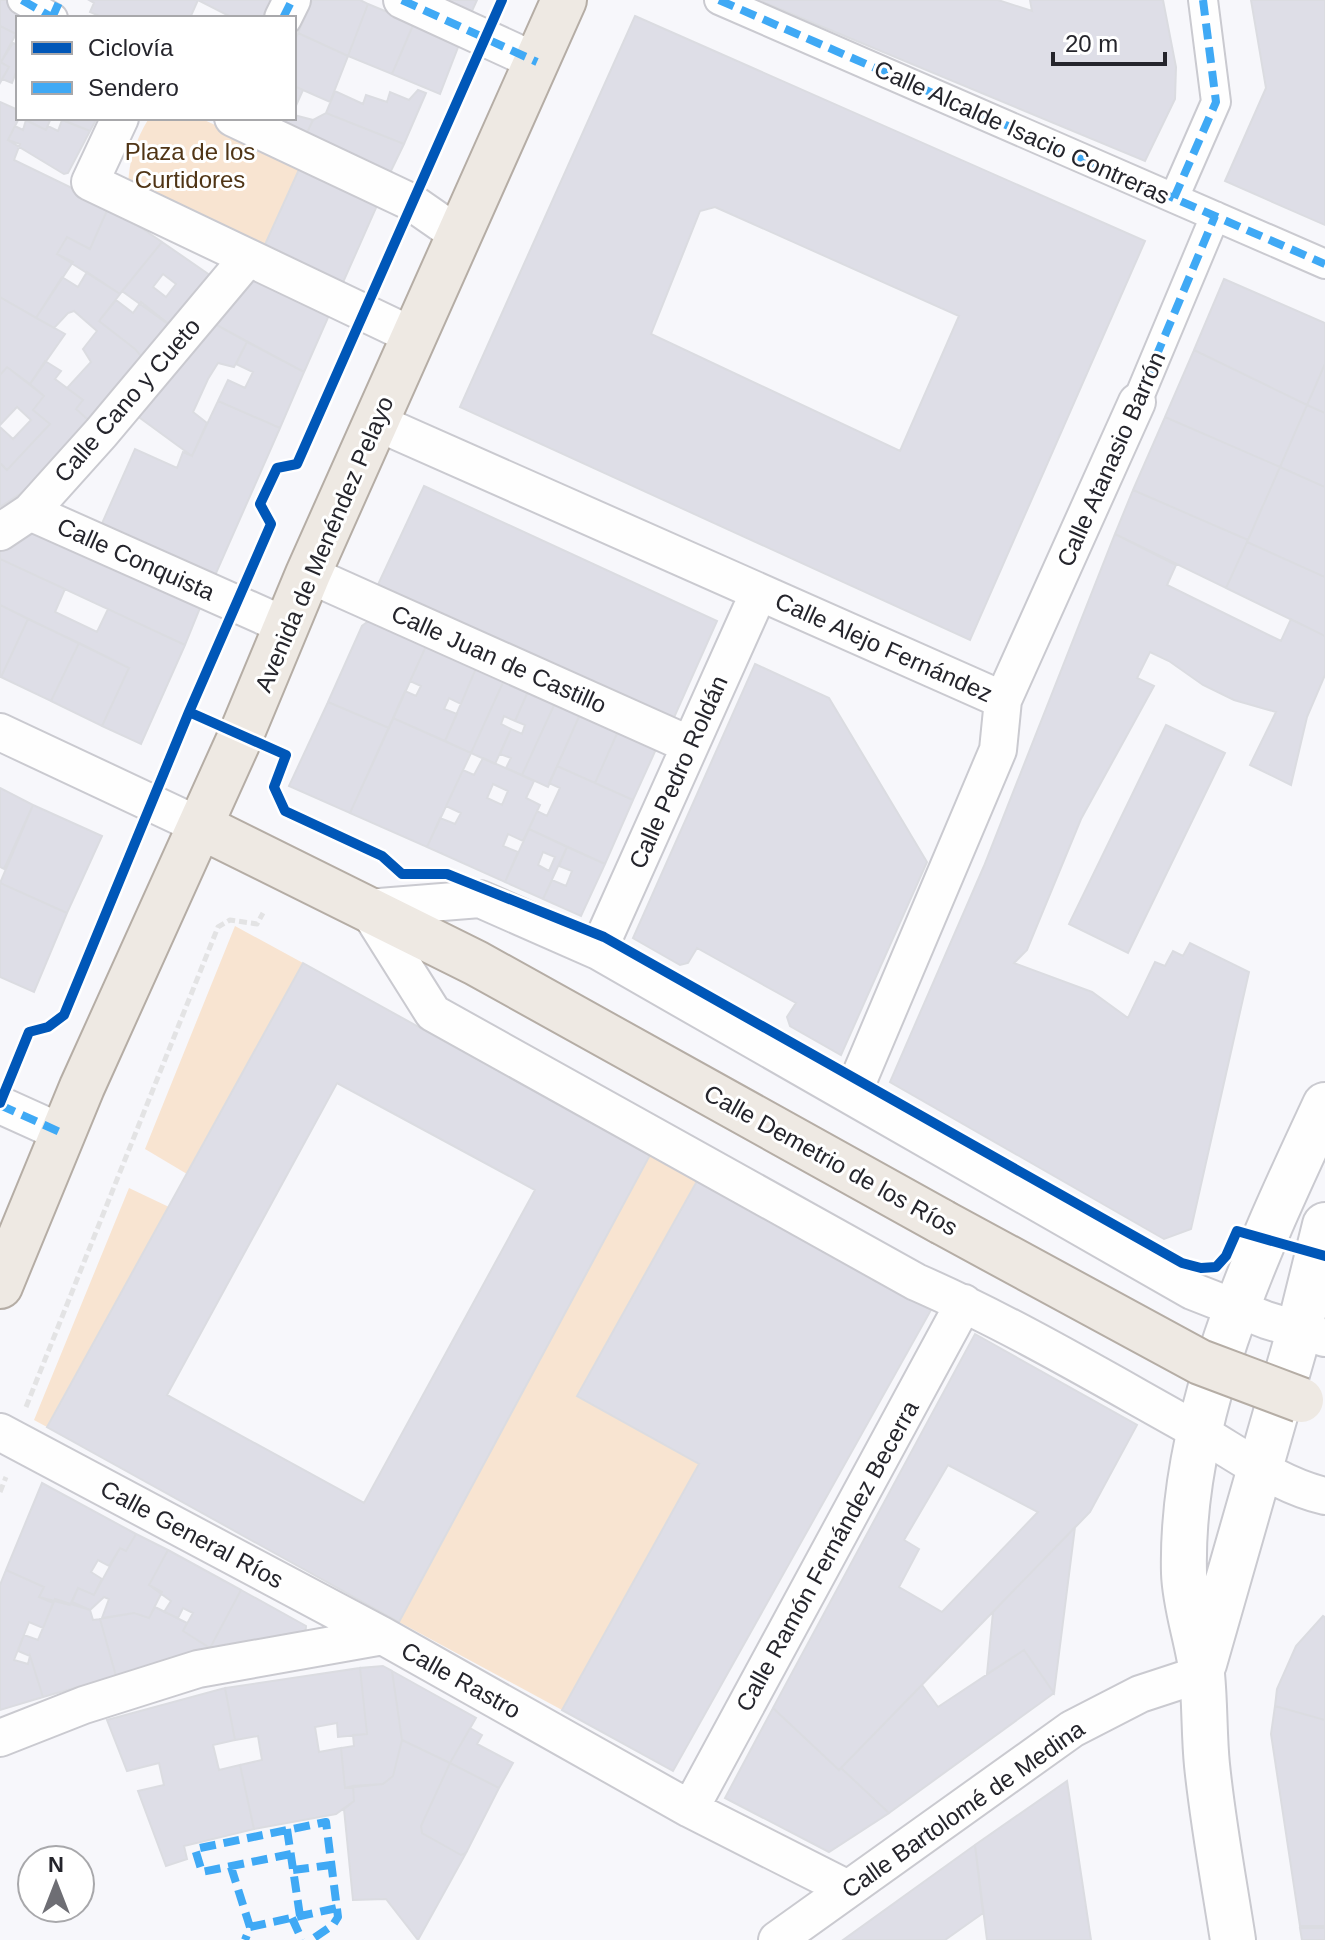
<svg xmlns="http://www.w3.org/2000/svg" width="1325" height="1940" viewBox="0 0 1325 1940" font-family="Helvetica,sans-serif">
<rect width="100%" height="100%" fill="#f7f7fb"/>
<path fill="#f8e4d1" d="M149,118H200L301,165L263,249L128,187C129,160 135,141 149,118Z
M235,926L303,963L187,1174L145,1149Z
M650,1155L697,1181L577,1396L699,1464L562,1710L399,1622Z
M129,1188L169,1207L47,1427L34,1420Z"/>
<path fill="#dedee7" stroke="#dbdce1" stroke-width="2" fill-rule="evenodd" d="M0,0H17L27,6L18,18L16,34L0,26Z
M89,0H198L190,18H104L90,12L94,3Z
M198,0H281L273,18H233Z
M312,0H360L368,4L348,56L298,33Z
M418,0H477L467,22Z
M758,0H998L1032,11L1030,0H1163L1176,67L1175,99L1145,161Z
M1251,0H1325V225L1225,181L1266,88Z
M368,4L414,23L392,74L348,56Z
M635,16L1145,241L970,640L460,407ZM715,207L959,316L900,451L651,334L700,211Z
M414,23L460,42L440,94L392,74Z
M0,26L16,34L1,62L0,61Z
M298,33L348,56L330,102L294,86V42Z
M13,43L18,45V67L12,83L2,79L9,67L1,62Z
M0,62L9,67L0,83Z
M294,86L303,90L294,110Z
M418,90L426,93L404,144L326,113L335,91L363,104L366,95L387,102L390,92L409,100Z
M0,102L18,110L19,118L8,140L20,144L14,160L109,206L90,249L67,237L57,254L73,262L36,318L0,297Z
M326,113L404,144L389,175L305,137L313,120Z
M294,115L313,120L305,137L263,118H294Z
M21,118H51L46,130Z
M58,118H97L90,131Z
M26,120L46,130L48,126L58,131L62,120L90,131L68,173L64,174L8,140L15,126L23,130Z
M301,165L379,201L341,287L263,249Z
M109,206L162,242L120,294L57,254L67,237L90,249Z
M162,242L214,278L175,329L122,291ZM163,274L176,284L166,297L153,287Z
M87,272L120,294L99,321L135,349L148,364L96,427L76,409L83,400L67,388L91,362L83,349L97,331L74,311L68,313L54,328L36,318L62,277L78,287Z
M257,273L330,313L304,372L211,322Z
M1224,279L1325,323V364L1307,405L1194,350Z
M0,297L65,334L30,384L7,367L0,375Z
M116,300L133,313L141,302L175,329L148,364L135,349L99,321Z
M211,322L247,342L234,367L218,363L208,379L193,412L207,423L192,456L132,412Z
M247,342L304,372L280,428L218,401L228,380L245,388L253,372L236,364Z
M1194,350L1307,405L1280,467L1165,417Z
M45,361L61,371L55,379L83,400L76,409L96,427L23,492L0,507V463L7,470L50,424L33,410L44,396L30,384Z
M1325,364V413L1307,405Z
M7,367L44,396L33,410L50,424L7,470L0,463V427L13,439L31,420L17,407L0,425V375Z
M218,401L280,428L213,580L100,528L135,449L177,468L183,452L192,456Z
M1307,405L1325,413V487L1280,467Z
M1165,417L1280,467L1248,540L1133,490Z
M1280,467L1325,487V577L1247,542Z
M424,486L717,621L672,722L375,591Z
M1133,490L1248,540L1226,588L1115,534Z
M25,525L202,603L185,645L0,559V543Z
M1115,534L1176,565L1167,585L1281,641L1291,619L1325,636V675L1307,717L1291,785L1250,765L1276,712L1234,700L1203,685L1169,661L1150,652L1137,678L1154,686L1081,819L1027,950L1014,963L1092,992L1128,1018L1155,962L1165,966L1173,951L1183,956L1190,943L1249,972L1191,1229L1164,1239L890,1082L984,866Z
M1247,542L1325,577V636L1226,588Z
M0,559L65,589L55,612L97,632L108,609L185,645L141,744L102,726L129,668L0,605Z
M0,605L28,619L1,677H0Z
M28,619L79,643L51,701L1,677Z
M370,620L427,644L389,728L328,702L362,626Z
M79,643L129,668L102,726L51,701Z
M427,644L477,666L461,704L449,698L444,709L457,714L445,741L393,718L405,691L416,696L421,686L410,681Z
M755,664L829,698L927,862L841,1055L790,1026L787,1017L796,1003L697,948L688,963L680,965L633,938Z
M477,666L505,678L471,753L445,741Z
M505,678L529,689L515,721L504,716L501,724L511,729L495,764L471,753Z
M529,689L556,701L522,775L506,768L511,758L500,754L511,729L522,734L525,725L515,721Z
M556,701L581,712L548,787L522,775Z
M328,702L389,728L350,813L289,786Z
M581,712L619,729L595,783L557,766Z
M393,718L471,753L427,847L350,813Z
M1166,725L1225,753L1128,953L1069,924Z
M619,729L657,747L633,800L595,783Z
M483,758L534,781L526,798L540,805L523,841L508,834L503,846L518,852L505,882L427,847L440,818L455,824L461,813L446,806L463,770L474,775ZM493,784L508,791L502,805L487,798Z
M557,766L633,800L605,864L529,829L537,811L547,816L560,788L549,783Z
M0,788L33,805L4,869L0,867Z
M33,805L102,836L67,913L0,883Z
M529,829L567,847L543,899L505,882ZM543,852L555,857L549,871L538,865Z
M567,847L605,864L581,916L543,899L552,880L566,886L572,871L559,866Z
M0,883L67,913L34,992L0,977Z
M303,963L650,1155L399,1622L47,1427ZM337,1083L535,1190L364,1503L167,1395Z
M697,1181L931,1310L673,1771L562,1710L699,1464L577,1396Z
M975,1334L1137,1425L1090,1512L839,1770L773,1708ZM948,1465L1038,1512L942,1612L899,1587L919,1549L904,1540Z
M42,1483L136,1534L126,1551L120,1548L109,1566L98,1560L91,1572L102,1579L94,1595L78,1588L70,1605L39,1597L44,1587L6,1570Z
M1075,1527L1054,1693L1024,1650L987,1674L993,1612Z
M136,1534L168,1550L149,1585L162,1592L149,1618L134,1613L102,1618L109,1599L104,1597L90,1610L72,1602L78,1588L94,1595L120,1548L126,1551Z
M168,1550L241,1590L210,1648L183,1631L193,1613L183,1608L178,1618L164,1612L171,1601L149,1585Z
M6,1570L44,1587L39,1597L53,1603L43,1628L29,1622L14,1660L28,1664L30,1656L43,1697L0,1710V1585Z
M241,1590L306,1626L305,1638L210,1648Z
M55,1599L90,1610L93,1620L100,1619L116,1676L43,1697L30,1656L18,1651L24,1635L38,1640Z
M155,1607L187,1623L183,1631L210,1648L116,1676L100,1619L134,1613L149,1618Z
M1323,1616L1325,1617V1720L1275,1706L1277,1689L1296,1646Z
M1024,1650L1054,1693L889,1813L841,1768L922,1685L938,1707Z
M383,1666L392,1671L402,1740L393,1776L383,1784L345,1788L341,1748L354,1746L353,1735L367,1734L360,1668Z
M360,1668L367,1734L338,1737L337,1723L315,1727L319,1752L341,1748L345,1788L353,1786L354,1801L336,1814L254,1829L240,1765L262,1760L258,1736L235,1740L225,1688Z
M392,1671L476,1718L450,1763L402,1740Z
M225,1688L235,1740L213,1745L219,1770L240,1765L254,1829L184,1846L187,1859L166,1866L138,1791L164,1785L159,1763L127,1771L107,1720Z
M1275,1706L1325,1720V1926H1300L1271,1734Z
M773,1708L839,1770L841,1768L889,1813L829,1852L725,1798Z
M470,1728L482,1735L477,1744L513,1763L499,1788L450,1763Z
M402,1740L450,1763L421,1826L422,1833L461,1855L466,1853L418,1940L386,1899L353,1900L344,1809L354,1801L353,1786L383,1784L393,1776Z
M450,1763L499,1788L466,1853L461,1855L422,1833L421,1826Z
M1067,1781L1091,1940H987L975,1845Z
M975,1845L983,1913L945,1940H843Z
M1300,1928H1325V1940H1302Z"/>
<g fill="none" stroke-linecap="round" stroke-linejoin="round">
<g stroke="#cacad0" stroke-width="32">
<path id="pedestrian" d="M22,0L53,18
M719,0L1325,264
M1174,198L1216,102L1203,0
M1137,402L1215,216"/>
</g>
<g stroke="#cacad0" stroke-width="40">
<path id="minor" d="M402,0L537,62
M283,18L292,0
M120,118L90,182L415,337
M233,118L411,202L460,236
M376,422L1003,700
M30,512L286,626
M0,532L30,512L101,433L247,259
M308,574L690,745
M0,732L200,826
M598,951L759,592
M852,1095L998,750L1003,700L1137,402
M0,1105L62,1133
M1325,1338L1266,1320L1192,1291L598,951L480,899L367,908L433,1013L916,1282C1012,1324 1104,1379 1196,1430C1238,1454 1278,1485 1325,1496
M0,1432L383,1636
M0,1738L84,1705L198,1669L383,1636L690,1809L848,1889
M690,1809L964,1303
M777,1940L1072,1729L1140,1694L1201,1674"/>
</g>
<g stroke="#cacad0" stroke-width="48">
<path id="secondary" d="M1204,1664L1295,1346L1325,1225
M1233,1940C1224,1882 1213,1824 1207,1765C1204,1735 1205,1705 1202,1674C1198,1641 1185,1606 1184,1573C1180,1412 1259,1247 1325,1105"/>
</g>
<g stroke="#b5ada5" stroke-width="48">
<path id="primary" d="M200,826L476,963L942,1222
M0,1286L82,1087L241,735L308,574L564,0"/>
</g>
<path stroke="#e3e3e4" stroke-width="5" stroke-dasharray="8 4" stroke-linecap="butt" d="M26,1407L218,927L230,920L257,924L263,913
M0,1492L6,1477"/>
<use href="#pedestrian" stroke="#fefefe" stroke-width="28"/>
<use href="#minor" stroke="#fefefe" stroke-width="36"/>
<use href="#secondary" stroke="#fefefe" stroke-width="44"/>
<use href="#primary" stroke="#eee9e3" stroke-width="44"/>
<g stroke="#b5ada5" stroke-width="48" stroke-linecap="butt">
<path id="primary-bridge" d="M942,1222L1200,1362L1301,1400"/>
</g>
<use href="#primary-bridge" stroke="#eee9e3" stroke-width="44"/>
<path stroke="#3fa9f5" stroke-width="8" stroke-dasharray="16 8" stroke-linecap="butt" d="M22,0L53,18
M402,0L537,62
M719,0L1325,264
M52,18L60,0
M283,18L292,0
M1174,198L1216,102L1203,0
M1137,402L1215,216
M0,1105L62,1133
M287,1829L300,1916
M291,1854L202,1872L195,1849L326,1822L338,1917L333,1925L311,1940
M231,1867L250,1927L245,1940
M293,1870L331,1865
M292,1918L302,1940
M250,1927L337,1908"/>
<g stroke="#fff" stroke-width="15">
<path id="cycleway" d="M189,712L286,755L274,787L285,811L382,856L402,874H447L604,937L1182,1263L1201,1268L1216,1267L1226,1256L1237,1231L1325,1256
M0,1103L29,1032L48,1027L64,1015L189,712L271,524L260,504L277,468L297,464L502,0"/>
</g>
<use href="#cycleway" stroke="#0057b8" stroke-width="10"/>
</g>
<g text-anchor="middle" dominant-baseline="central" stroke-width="6" stroke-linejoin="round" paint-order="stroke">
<g font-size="24" fill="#25252c" stroke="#fff">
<text transform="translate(1022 132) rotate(24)">Calle Alcalde Isacio Contreras</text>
<text transform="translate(127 400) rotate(-49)">Calle Cano y Cueto</text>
<text transform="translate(1111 459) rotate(-66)">Calle Atanasio Barrón</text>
<text transform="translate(324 544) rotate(-67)">Avenida de Menéndez Pelayo</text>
<text transform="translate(136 559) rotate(24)">Calle Conquista</text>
<text transform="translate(884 647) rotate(24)">Calle Alejo Fernández</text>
<text transform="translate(499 659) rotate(24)">Calle Juan de Castillo</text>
<text transform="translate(678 772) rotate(-66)">Calle Pedro Roldán</text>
<text transform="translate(831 1160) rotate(29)">Calle Demetrio de los Ríos</text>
<text transform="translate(192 1534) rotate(28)">Calle General Ríos</text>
<text transform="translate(827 1556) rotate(-61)">Calle Ramón Fernández Becerra</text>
<text transform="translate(461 1680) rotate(29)">Calle Rastro</text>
<text transform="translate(963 1809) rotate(-35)">Calle Bartolomé de Medina</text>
</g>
<g font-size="24" fill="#503516" stroke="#fff">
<text x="190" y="151">Plaza de los<tspan x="190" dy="28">Curtidores</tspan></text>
</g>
</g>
<rect x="16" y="16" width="280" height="104" fill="#ffffff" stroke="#a8a8ab" stroke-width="2"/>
<rect x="32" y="42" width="40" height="12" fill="#0057b8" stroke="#a8a8ab" stroke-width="2"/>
<text x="88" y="56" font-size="24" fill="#25252c">Ciclovía</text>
<rect x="32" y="82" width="40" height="12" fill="#3fa9f5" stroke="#a8a8ab" stroke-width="2"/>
<text x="88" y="96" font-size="24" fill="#25252c">Sendero</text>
<g transform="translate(56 1884)"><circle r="38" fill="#ffffff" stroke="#a8a8ab" stroke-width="2"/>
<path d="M0-6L14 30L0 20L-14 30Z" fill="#6e6e74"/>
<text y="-12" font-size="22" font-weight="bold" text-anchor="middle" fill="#25252c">N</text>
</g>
<path d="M1053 52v12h112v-12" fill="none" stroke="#25252c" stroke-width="4"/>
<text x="1065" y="52" font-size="24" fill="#25252c" stroke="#ffffff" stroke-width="6" paint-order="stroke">20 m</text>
</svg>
